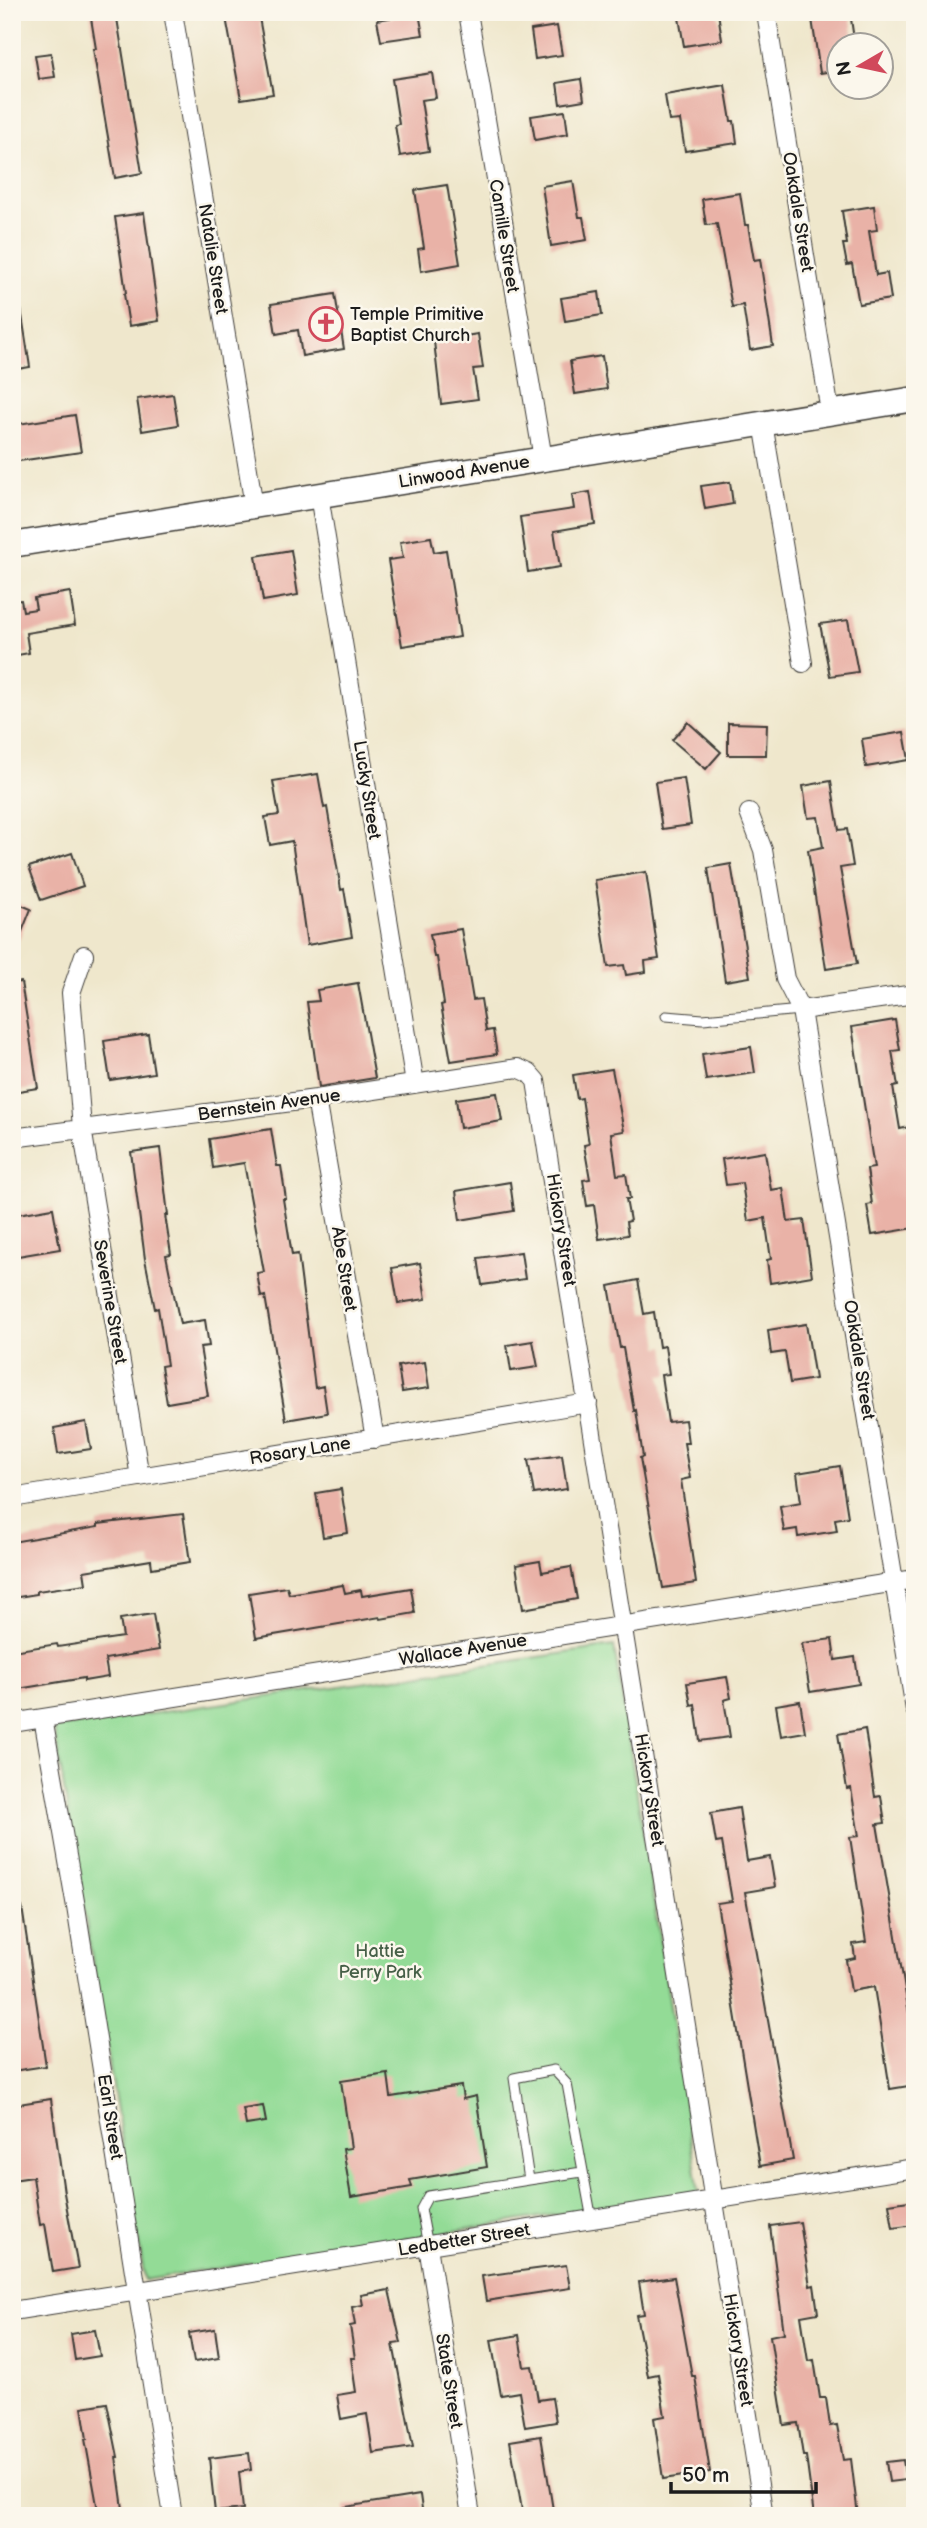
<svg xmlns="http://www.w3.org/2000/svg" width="927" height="2528" viewBox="0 0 927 2528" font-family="'Balsamiq Sans',sans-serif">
<rect width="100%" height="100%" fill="#fbf7ec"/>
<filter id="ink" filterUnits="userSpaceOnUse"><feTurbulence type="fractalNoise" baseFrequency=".0143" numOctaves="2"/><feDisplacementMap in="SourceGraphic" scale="14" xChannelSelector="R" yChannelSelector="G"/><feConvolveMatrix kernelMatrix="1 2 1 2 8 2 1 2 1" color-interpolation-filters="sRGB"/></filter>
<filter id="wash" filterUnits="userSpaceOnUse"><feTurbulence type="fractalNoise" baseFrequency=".00686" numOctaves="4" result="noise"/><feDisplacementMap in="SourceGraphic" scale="28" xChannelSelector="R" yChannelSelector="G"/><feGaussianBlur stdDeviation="1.57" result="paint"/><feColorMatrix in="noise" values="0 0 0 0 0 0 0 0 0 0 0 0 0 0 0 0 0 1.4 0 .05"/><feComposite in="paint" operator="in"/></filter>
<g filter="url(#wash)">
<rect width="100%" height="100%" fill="#efe7cc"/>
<path fill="#93db96" stroke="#587c59" stroke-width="2" d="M614,1646L699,2192L145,2280L54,1728Z"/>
<g id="blocks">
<path fill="#e9b2a7" d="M90,12H116L142,173L115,178L93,49H96Z
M225,12H258L273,94L241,99Z
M678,12H718L722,40L684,46Z
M811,12H850L855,46H839V70L820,73Z
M419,13L423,35L381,41L377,20Z
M557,26L562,55L535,59L531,30Z
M51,53L55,77L39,79L35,55Z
M432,73L436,98L421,100L429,151L400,156L395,125L399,124L392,79Z
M581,79L584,100L560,104L557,83Z
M725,85L731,121H734L737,143L685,151L680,120L669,121L665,95Z
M565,111L568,134L535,140L531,116Z
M573,181L579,217H583L587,240L551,246L542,186Z
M447,185L460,264L421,271L418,249L424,248L415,190Z
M740,193L745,225H748L754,260L760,259L773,346L750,350L743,305L732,307L717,224L706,225L702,199Z
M874,206L877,230L869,231L876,275L887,273L891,299L859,304L852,264L847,265L843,244H847L842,211Z
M144,213L159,321L129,326L124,294L126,293L115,217Z
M599,292L602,315L565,321L561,298Z
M335,294L344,349L302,356L298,330L276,334L271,304Z
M21,309L30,367L12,370V310Z
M478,334L483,368L473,369L478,399L441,404L434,341Z
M602,356L607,389L575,394L570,361Z
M173,394L178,425L142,431L137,399Z
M75,415L81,452L12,462V425Z
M730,482L733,504L705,509L701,486Z
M590,492L595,524L554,531L560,567L528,572L520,517L574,509L572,495Z
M431,537L434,552L446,550L460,637L402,646L388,560L403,558L400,542Z
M291,550L298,595L263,601L256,556Z
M70,592L75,625L26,633L29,653L12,656V601L21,600L23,611L36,609L34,598Z
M848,620L858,672L830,676L820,624Z
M688,722L721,752L706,769L672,740Z
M728,723L767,724L766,755H728Z
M904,732L909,760L866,767L862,739Z
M318,774L324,808L327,807L341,890L344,889L352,937L307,945L292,841L270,845L265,817L279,815L273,781Z
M684,778L691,825L662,829L655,782Z
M831,781L839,830L847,829L853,866L840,868L857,964L826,969L808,850L823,847L818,817L808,818L803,786Z
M72,853L83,886L41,900L29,867Z
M731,864L750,977L725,981L708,868Z
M646,872L659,959L645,961L646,972L626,975L624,965L608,967L595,880Z
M12,901L31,909L13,954H12Z
M461,929L473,1000L481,999L486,1031L493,1030L497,1054L451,1061L441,1005L444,1004L437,957H434L430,934Z
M21,982L38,1088L12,1092V983Z
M358,983L375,1078L319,1087L307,1002L319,1001L317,990Z
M895,1020L900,1050L892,1051L898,1086L893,1087L900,1129L909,1127L915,1162V1228L872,1235L867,1205L872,1204L867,1169L874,1168L852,1027Z
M148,1034L154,1073L110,1080L104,1041Z
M751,1047L755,1073L706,1080L702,1054Z
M612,1069L624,1131L611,1133L617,1175L626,1174L630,1199H626L630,1221L626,1222L628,1235L599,1239L594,1205L587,1206L583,1180L590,1179L584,1145L589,1144L582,1098L577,1099L573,1075Z
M497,1093L502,1121L460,1128L456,1099Z
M271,1129L277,1166H281L286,1199H283L292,1255L298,1254L315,1388L323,1386L327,1413L286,1420L265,1296L261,1297L257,1273L264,1272L244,1163L213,1168L209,1139Z
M160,1148L168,1215H165L171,1254L166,1255L180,1324L205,1320L209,1346L200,1347L208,1396L167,1403L161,1366L167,1365L158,1308L155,1309L145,1259L131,1152Z
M765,1152L771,1190L783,1188L788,1222L804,1220L812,1276L770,1283L767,1260L771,1259L765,1218L748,1221L742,1183L726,1185L722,1159Z
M510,1182L514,1211L460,1220L456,1191Z
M53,1208L60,1249L12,1257V1215Z
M521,1252L525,1279L482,1285L478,1258Z
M420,1263L426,1299L398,1303L392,1268Z
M638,1280L644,1314L654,1312L659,1347L665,1346L669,1374L661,1375L668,1422L685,1420L688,1443H684L690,1478L681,1480L696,1583L663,1588L640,1458L643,1457L636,1410L634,1411L623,1348H620L609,1286Z
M806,1324L815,1379L790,1383L785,1352L771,1354L768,1330Z
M533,1341L538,1367L511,1371L507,1345Z
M425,1362L429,1388L402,1392L398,1366Z
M86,1422L91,1449L58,1454L54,1428Z
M562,1455L567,1489L534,1494L528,1460Z
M840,1466L848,1517L835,1519L837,1531L798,1537L797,1529L784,1531L780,1506L801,1502L797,1473Z
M341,1489L348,1533L323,1537L316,1493Z
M183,1514L190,1562L152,1568L151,1560L84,1571L86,1584L37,1591V1594L12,1598V1542L98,1527V1524Z
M540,1561L542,1572L571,1567L577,1599L523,1609L516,1565Z
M343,1585L345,1593L361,1590L362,1596L411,1588L415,1613L381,1619L380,1617L256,1638L249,1593L287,1587L289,1594Z
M153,1614L159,1650L105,1659L108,1677L84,1681V1678L12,1690V1651L57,1644L58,1647L123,1637L120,1619Z
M832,1639L835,1660L855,1657L859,1684L810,1692L802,1643Z
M727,1677L731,1698L724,1700L730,1737L700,1741L695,1704L691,1705L687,1683Z
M800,1701L805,1732L781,1736L776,1705Z
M865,1729L875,1797L881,1796L885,1823L877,1824L915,2049V2085L890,2089L874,1987L851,1991L846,1960L855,1958L853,1944L866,1942L850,1837L859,1836L851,1788L847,1789L838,1734Z
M739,1808L747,1861L770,1857L775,1887L745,1892L793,2160L760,2166L717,1903L732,1901L722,1842L716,1843L711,1813Z
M12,1907H22L46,2066L12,2071Z
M388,2074L391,2097L461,2086L463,2099L476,2096L487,2167L410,2180L412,2187L351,2197L343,2149L351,2148L341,2081Z
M51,2099L64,2193L78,2268L53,2272L45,2224L40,2225L33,2177L12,2180V2153L16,2152L12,2131V2105Z
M263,2106L266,2122L246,2125L243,2109Z
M915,2200V2225L893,2228L889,2204Z
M800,2222L810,2286L814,2285L818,2313L801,2316L808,2361L814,2360L820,2398H826L830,2426L837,2425L843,2460L851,2459L858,2516H814L806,2456H803L798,2423L784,2425L770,2336L784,2333L770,2226Z
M566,2265L570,2288L486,2301L482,2276Z
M674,2277L692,2376H695L710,2472L663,2479L654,2418L665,2416L658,2374L648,2376L636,2315L644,2314L639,2282Z
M389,2290L401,2343L393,2344L413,2447L373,2453L367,2414L341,2419L337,2395L356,2392L351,2358H355L350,2326L355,2325L352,2307L363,2305L361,2295Z
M215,2329L219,2358L194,2362L189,2333Z
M95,2330L100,2356L75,2360L71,2334Z
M519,2335L524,2367L532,2366L538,2400L552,2398L556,2422L525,2427L519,2392L501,2395L491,2340Z
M107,2403L118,2457H116L124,2516H99L85,2439H87L82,2407Z
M541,2436L554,2516H523L510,2441Z
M249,2453L251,2470L239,2472L243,2509L215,2512L209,2458Z
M903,2460L906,2480L889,2482L886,2462Z
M420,2495L423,2516H345V2507Z"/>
</g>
</g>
<g filter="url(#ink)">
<use href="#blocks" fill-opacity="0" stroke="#3c3a36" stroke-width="2"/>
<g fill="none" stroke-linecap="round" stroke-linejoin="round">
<g stroke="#3c3a36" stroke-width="11">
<path id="service" d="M666,1016L703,1019L801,1010
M529,2180L582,2172
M428,2246L421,2209L428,2196L529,2180L514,2078L554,2070L567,2084L592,2220"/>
</g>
<g stroke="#3c3a36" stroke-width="20">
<path id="minor" d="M173,12L254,506
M468,12L543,459
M766,12L830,412
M763,423L803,663
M319,495L415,1084
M749,813L763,850L785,979L801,1010L915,1710
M84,955L71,993L82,1128L140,1477
M801,1010L915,994
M316,1099L375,1439
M12,1138L316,1099L518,1068L529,1073L536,1081L764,2516
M12,1498L588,1403
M43,1718L76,1907L173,2516
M12,1723L915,1579
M428,2246L471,2516
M12,2311L915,2168"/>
</g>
<g stroke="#3c3a36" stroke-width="27">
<path id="secondary" d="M12,545L915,399"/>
</g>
<use href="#service" stroke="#fff" stroke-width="9"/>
<use href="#minor" stroke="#fff" stroke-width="18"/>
<use href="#secondary" stroke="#fff" stroke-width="24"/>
</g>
</g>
<defs>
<g id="church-ring" transform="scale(1.75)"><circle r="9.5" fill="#fbf7ec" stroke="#d1495b" stroke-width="1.5"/><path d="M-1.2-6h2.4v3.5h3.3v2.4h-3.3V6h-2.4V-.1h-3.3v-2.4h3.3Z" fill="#d1495b"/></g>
</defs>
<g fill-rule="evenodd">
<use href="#church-ring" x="326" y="324"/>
</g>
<g text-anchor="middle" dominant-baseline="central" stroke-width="5" stroke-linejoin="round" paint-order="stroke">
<g font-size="18" fill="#1c1c1c" stroke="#fbf7ec">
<text transform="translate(798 212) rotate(81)">Oakdale Street</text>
<text transform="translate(504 236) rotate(81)">Camille Street</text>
<text transform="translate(213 259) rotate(81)">Natalie Street</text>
<text transform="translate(464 472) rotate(-9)">Linwood Avenue</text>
<text transform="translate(367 790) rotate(81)">Lucky Street</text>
<text transform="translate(269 1105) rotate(-8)">Bernstein Avenue</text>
<text transform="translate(561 1230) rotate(81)">Hickory Street</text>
<text transform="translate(344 1269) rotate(81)">Abe Street</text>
<text transform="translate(110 1302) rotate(80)">Severine Street</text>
<text transform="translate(859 1360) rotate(81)">Oakdale Street</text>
<text transform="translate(300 1451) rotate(-9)">Rosary Lane</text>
<text transform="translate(463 1650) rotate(-9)">Wallace Avenue</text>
<text transform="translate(649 1790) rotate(81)">Hickory Street</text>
<text transform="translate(110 2117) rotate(81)">Earl Street</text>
<text transform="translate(464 2240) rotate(-9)">Ledbetter Street</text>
<text transform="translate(738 2350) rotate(81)">Hickory Street</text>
<text transform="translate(449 2381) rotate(81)">State Street</text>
</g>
<g font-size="18" fill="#1c1c1c" stroke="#fbf7ec" text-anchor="start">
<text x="350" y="314">Temple Primitive<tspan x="350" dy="21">Baptist Church</tspan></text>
</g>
<g font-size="18" fill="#465f47" stroke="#fbf7ec">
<text x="380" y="1951">Hattie<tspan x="380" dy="21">Perry Park</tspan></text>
</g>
</g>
<rect width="927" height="2528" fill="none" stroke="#fbf7ec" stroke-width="42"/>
<g transform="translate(860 66) rotate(261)"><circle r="33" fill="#fbf7ec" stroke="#a29f99" stroke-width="2"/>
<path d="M0-5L12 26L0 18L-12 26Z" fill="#d1495b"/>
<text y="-10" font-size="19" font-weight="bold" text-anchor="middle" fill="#1c1c1c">N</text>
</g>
<path d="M671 2482v10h145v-10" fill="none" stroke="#1c1c1c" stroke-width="3.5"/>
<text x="682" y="2482" font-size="21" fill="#1c1c1c" stroke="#fbf7ec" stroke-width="5" paint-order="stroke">50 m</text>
</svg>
